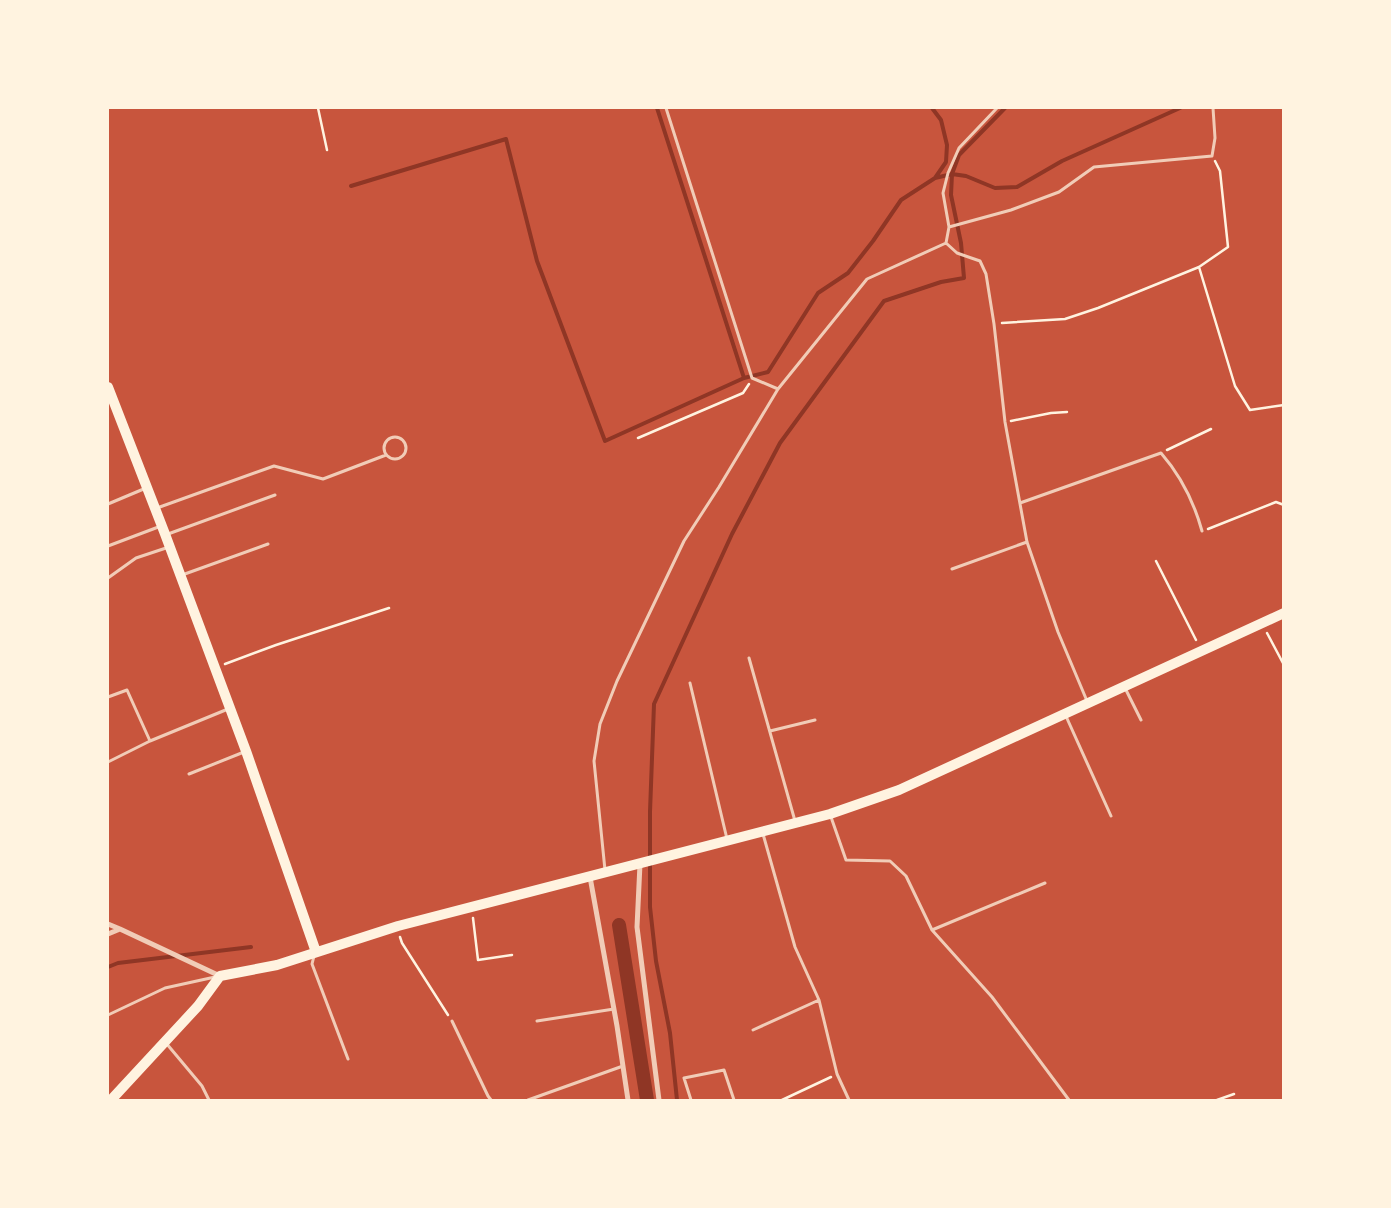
<svg xmlns="http://www.w3.org/2000/svg" width="1391" height="1208" viewBox="0 0 1391 1208" font-family="'Noto Serif',serif">
<rect width="100%" height="100%" fill="#c8553d"/>
<g fill="none" stroke-linecap="round" stroke-linejoin="round">
<path stroke="#8f3625" stroke-width="4" d="M657,108L744,378L768,372L818,293L848,273L873,241L901,200L935,178L952,174L966,176L995,188L1017,187L1062,161L1180,108
M932,108L941,120L947,145L946,162L935,178
M351,186L506,139L537,261L605,441L744,378
M108,967L118,963L251,947
M677,1100L670,1033L656,961L650,907V812L654,704L732,534L780,443L884,301L941,282L964,278L961,243L951,195L952,174L959,155L1005,108"/>
<path stroke="#8f3625" stroke-width="14" d="M619,925L647,1100"/>
<path stroke="#fff3e0" stroke-width="2.5" d="M318,108L327,150
M1199,267L1235,386L1250,410L1284,405
M1002,323L1065,319L1098,308L1199,267L1228,247L1220,171L1215,161
M1011,421L1051,413L1067,412
M638,438L743,393L749,384
M1167,450L1211,429
M1208,529L1276,502L1284,505
M1156,561L1196,640
M1267,633L1284,665
M225,664L276,645L389,608
M473,918L478,960L512,955
M400,937L402,943L448,1015
M782,1100L831,1077
M1217,1100L1234,1094"/>
<path stroke="#f1ccb7" stroke-width="3" d="M666,108L752,378L778,389
M949,227L1011,210L1059,192L1094,167L1212,156L1215,138L1213,108
M946,243L957,253L980,261L986,274L994,324L1005,422L1027,542L1058,632L1087,701
M384 448a11 11 0 1 1 22 0a11 11 0 1 1-22 0Z
M1020,503L1161,453C1181,476 1194,502 1202,531
M108,504L146,488
M157,508L274,466L323,479L386,455
M168,534L275,495
M108,546L161,526
M952,569L1027,542
M182,575L268,544
M108,578L136,558L169,547
M749,658L795,821
M690,683L727,839
M1125,688L1141,720
M108,697L127,690L150,741
M1065,714L1111,816
M770,731L815,720
M108,762L150,741L228,709
M189,774L244,752
M831,817L846,860L890,861L906,876L932,930L992,997L1069,1100
M763,834L795,947L819,1000L837,1074L849,1100
M605,870L594,761L600,724L617,681L684,541L719,487L778,389L867,279L946,243L949,227L943,193L948,173L959,148L997,108
M932,930L1045,883
M314,956L312,964L348,1059
M108,1015L165,988L215,977
M452,1021L488,1096L491,1100
M537,1021L614,1009
M753,1030L819,1000
M166,1043L202,1086L209,1100
M528,1100L623,1066
M691,1100L684,1078L724,1070L734,1100"/>
<path stroke="#f1ccb7" stroke-width="5" d="M640,864L637,927L659,1100
M590,877L617,1026L628,1100
M108,924L120,929L220,976
M108,934L120,929"/>
<path stroke="#fff3e0" stroke-width="10" d="M108,387L165,534L246,751L316,952
M111,1100L198,1006L220,976L277,965L398,926L830,814L899,790L1284,613"/>
</g>
<rect width="1391" height="1208" fill="none" stroke="#fff3e0" stroke-width="218"/>
</svg>
